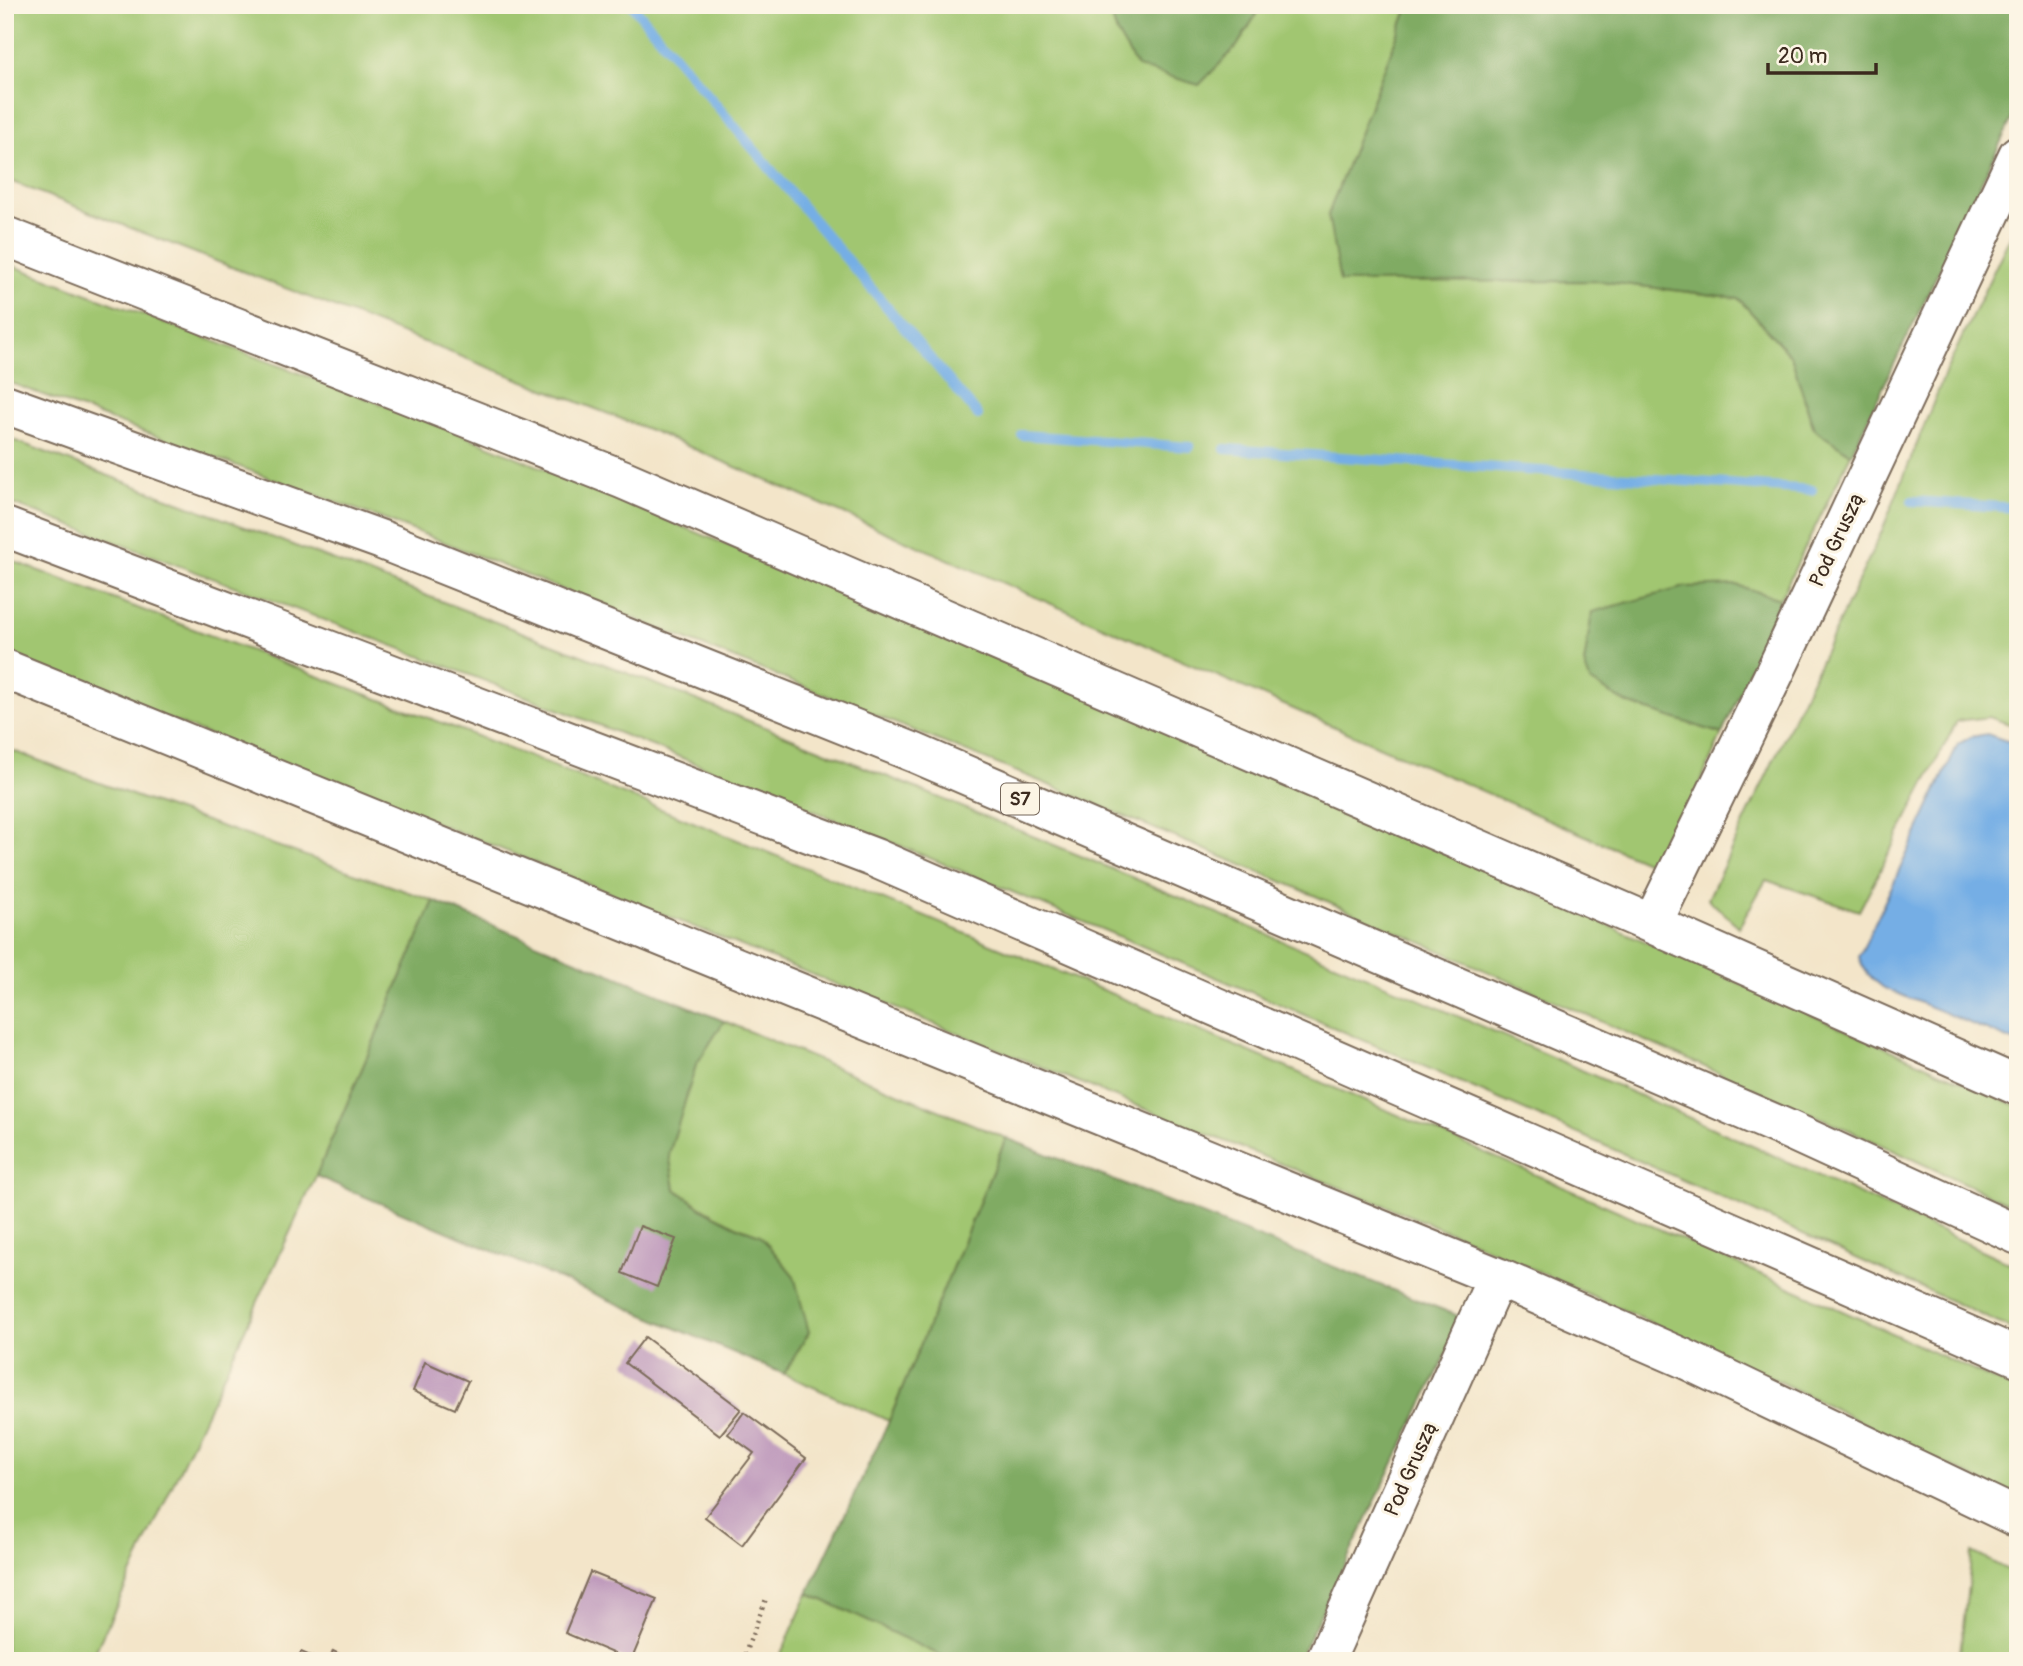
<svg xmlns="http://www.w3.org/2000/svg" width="2023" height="1666" viewBox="0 0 2023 1666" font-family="Pangolin,sans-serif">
<rect width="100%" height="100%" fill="#fcf5e5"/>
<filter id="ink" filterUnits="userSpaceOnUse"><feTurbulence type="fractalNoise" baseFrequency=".0143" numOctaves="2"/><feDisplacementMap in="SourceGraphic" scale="14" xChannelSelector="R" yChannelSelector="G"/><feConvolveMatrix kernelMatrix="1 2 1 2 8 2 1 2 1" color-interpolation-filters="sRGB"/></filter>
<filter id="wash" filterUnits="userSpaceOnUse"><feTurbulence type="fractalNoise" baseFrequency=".00686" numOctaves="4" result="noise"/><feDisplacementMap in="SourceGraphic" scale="28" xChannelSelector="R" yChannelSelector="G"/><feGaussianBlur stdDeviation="1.57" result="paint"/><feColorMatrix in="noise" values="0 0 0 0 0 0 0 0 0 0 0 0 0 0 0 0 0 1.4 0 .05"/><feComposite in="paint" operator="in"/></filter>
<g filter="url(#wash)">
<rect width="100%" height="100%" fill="#f3e5c9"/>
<path fill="#a1c671" stroke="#6e7848" stroke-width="2" d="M5,5H1108L1117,33L1237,46L1262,5H1409L1328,215L1599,281L1738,298L1791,356L1814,429L1851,454L1780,599L1736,585L1627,703L1722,734L1662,869L655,432L5,179Z
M2018,220V727L1989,717L1957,721L1859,911L1766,880L1739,927L1708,899L1882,531L1946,371Z
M5,263L454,431L1087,695L2018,1106V1208L1860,1135L1295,887L1047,784L426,535L5,381Z
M5,437C275,538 545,639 812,746C1218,910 1621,1083 2018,1267V1332C1541,1112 1058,905 568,713C382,640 193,571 5,501Z
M5,558C159,616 313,673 466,732C636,798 805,867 974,937C1325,1081 1673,1232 2018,1391V1500L1766,1375L1460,1236L454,830L5,656Z
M5,748L140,798L434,901L316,1176L91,1661H5Z
M724,1021L1006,1138L889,1421L784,1374L809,1332L760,1235C728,1225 702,1208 675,1189L669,1154L696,1065Z
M1972,1552L2018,1575V1661H1959Z
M808,1593L949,1658L952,1661H778Z"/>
<path fill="#80ab63" stroke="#5e6a40" stroke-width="2" d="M1108,5H1262L1237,46L1199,85L1137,67L1117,33Z
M1409,5H2018V106L1851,454L1814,429L1791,356L1738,298L1599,281L1340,282L1328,215Z
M1736,585L1780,599L1722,734L1627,703L1590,681L1584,664L1592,612L1685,587Z
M434,901L724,1021L696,1065L669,1154L675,1189L704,1210L740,1228L760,1235L794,1276L809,1332L784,1374L316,1176Z
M1006,1138L1464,1318L1298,1661H952L808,1593L889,1421Z"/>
<path fill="#75aee5" stroke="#586c82" stroke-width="2" d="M1987,734L2018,745V1043L1884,988C1871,978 1864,972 1859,957L1958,744L1971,737Z"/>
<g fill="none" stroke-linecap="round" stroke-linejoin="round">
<path stroke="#75aee5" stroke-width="10" d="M632,5L978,415
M1022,435L1190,447
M1225,449L1812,490
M1912,501L2018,508"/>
</g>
<g id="blocks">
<path fill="#bd98bb" d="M640,1226L676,1239L657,1287L622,1273Z
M645,1337L741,1409L720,1435L625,1363Z
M425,1362L468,1381L455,1409L413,1391Z
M744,1412L806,1458L742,1545L705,1517L754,1453L728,1434Z
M590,1572L657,1599L631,1661L565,1633Z
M333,1651L353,1661H329Z
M301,1652L322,1661H297Z"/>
</g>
</g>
<g filter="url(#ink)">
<use href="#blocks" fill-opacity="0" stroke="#7b6b5a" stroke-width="2"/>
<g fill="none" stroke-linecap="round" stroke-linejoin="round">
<g stroke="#7b6b5a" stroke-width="42">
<path id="minor" d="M5,236L622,479L1652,924L2018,1086
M5,669L1497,1277L1683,1358L2018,1518
M1652,924L1775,672L2018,155
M1325,1661L1497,1277"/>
</g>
<g stroke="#7b6b5a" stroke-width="42">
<path id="motorway" d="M5,404L382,540L915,753L1787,1129L2018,1235
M5,527L875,858L2018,1357"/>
</g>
<path stroke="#7b6b5a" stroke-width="4.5" stroke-dasharray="2 5" stroke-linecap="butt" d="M742,1661L766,1599"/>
<use href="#minor" stroke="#fff" stroke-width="38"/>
<use href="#motorway" stroke="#fff" stroke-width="38"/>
</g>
</g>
<g text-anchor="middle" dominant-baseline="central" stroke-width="6" stroke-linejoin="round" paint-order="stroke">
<rect fill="#fcf5e5" stroke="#75675a" stroke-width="2" x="1001" y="783.5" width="38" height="31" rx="5"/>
<g font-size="19" font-weight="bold" fill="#3b2a1e">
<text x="1020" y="799">S7</text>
</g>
<g font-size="21" fill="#3b2a1e" stroke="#fcf5e5">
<text transform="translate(1837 540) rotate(-65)">Pod Gruszą</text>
<text transform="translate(1411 1469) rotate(-66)">Pod Gruszą</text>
</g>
</g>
<rect width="2023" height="1666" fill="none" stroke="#fcf5e5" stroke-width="28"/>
<path d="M1768 63v10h108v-10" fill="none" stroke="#3b2a1e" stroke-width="3.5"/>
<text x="1778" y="63" font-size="21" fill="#3b2a1e" stroke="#fcf5e5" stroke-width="5" paint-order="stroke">20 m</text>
</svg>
